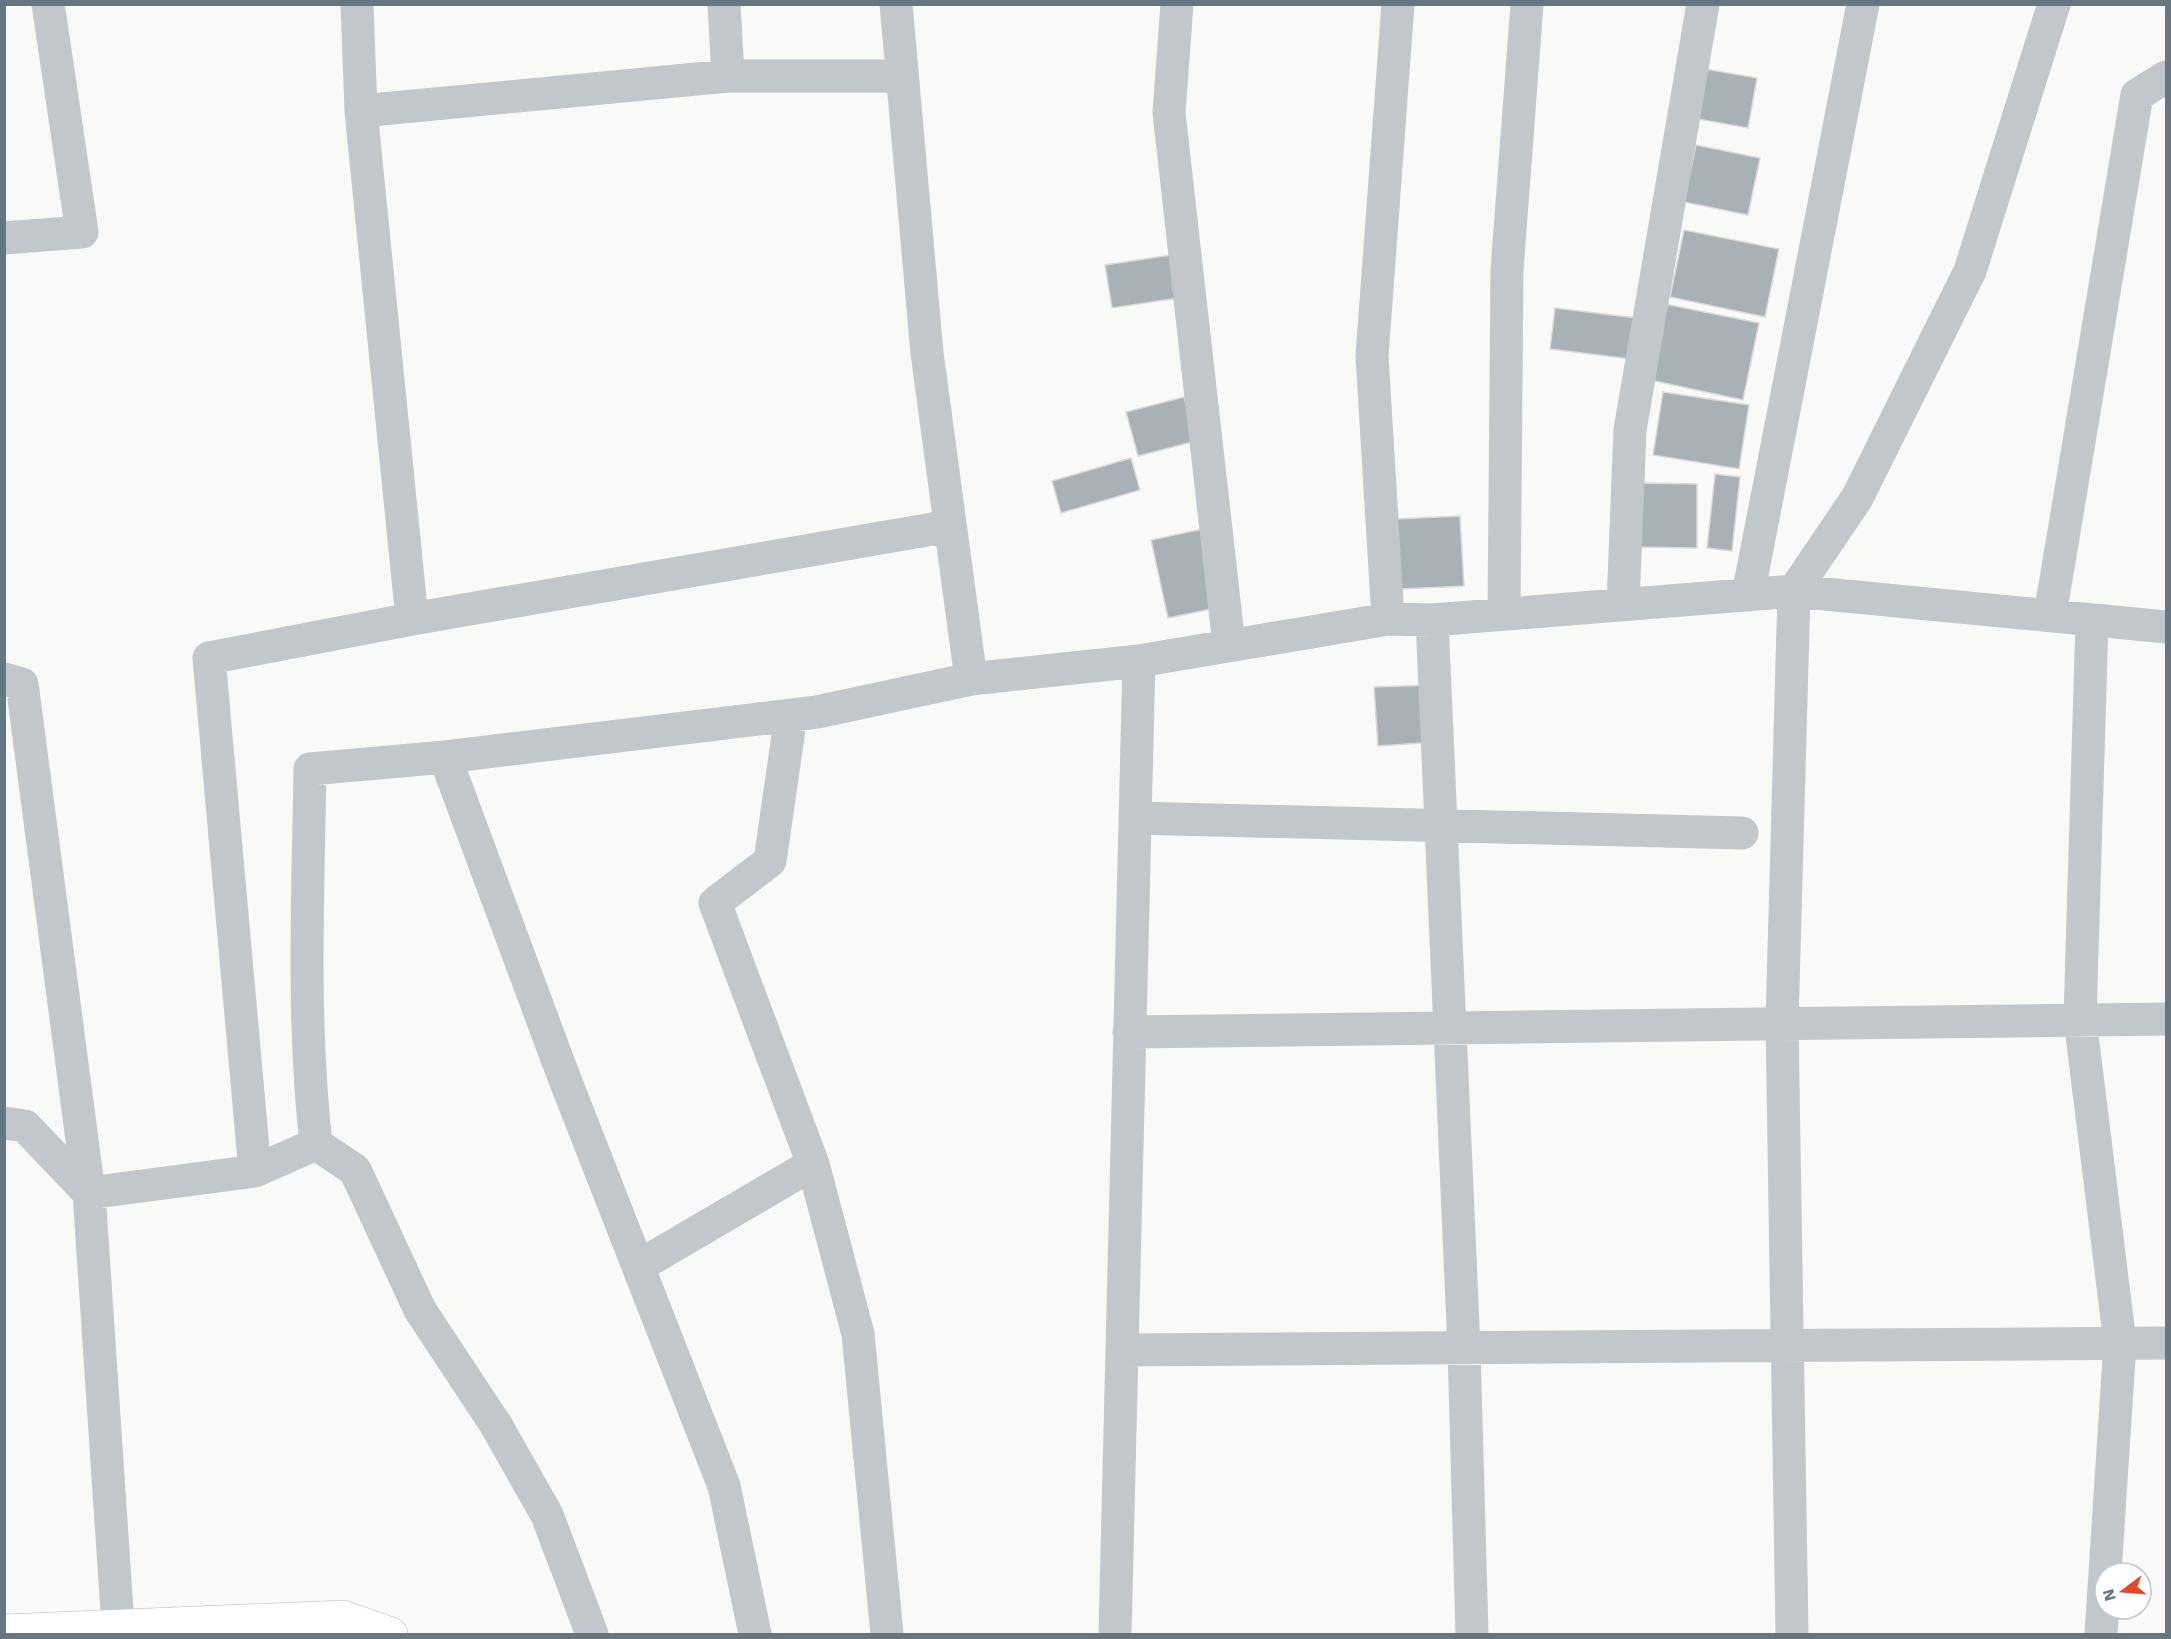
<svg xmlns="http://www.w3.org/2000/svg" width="2171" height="1639" viewBox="0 0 2171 1639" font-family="'Work Sans',sans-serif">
<rect width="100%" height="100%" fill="#f9f9f7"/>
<path fill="#a7b1b6" stroke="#dbdbd9" stroke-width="1.5" d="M1700,68L1757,78L1748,128L1692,118Z
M1696,145L1760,158L1748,215L1684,202Z
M1684,230L1779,249L1765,317L1670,297Z
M1171,255L1178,298L1112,308L1105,265Z
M1665,304L1759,323L1743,400L1650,380Z
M1555,308L1636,318L1631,359L1550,349Z
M1663,392L1749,405L1739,469L1653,455Z
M1184,397L1196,441L1138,456L1126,412Z
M1131,458L1140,490L1061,513L1052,481Z
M1715,474L1740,477L1732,551L1707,548Z
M1641,483L1697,484V548L1640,547Z
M1460,516L1464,586L1401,589L1397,519Z
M1203,529L1221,607L1168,618L1151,540Z
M1434,685L1437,742L1378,746L1374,687Z"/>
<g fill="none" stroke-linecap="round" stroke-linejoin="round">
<g stroke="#b4babd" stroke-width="34">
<path id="major" d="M4,1631L343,1617L391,1634"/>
</g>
<path stroke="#c2c7cb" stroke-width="33" d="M357,4L361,111L728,76H902
M724,4L728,76
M896,4L927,353L971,679
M1177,4L1169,113L1229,645
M361,111L412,619
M4,238L82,232L48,4
M1748,595L1863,4
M1623,604L1630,430L1703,4
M1504,614L1507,270L1527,4
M2050,615L2137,95L2166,77
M1388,619L1372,356L1398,4
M1432,620L1464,1348L1472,1634
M2092,621L2080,1019L2120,1343L2101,1634
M4,679L22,684L89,1193L118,1626
M791,715L770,861L715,903L813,1164L858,1334L887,1634
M445,757L562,1072L724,1486L755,1634
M1135,818L1742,833
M1129,1032L2166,1019
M4,1123L25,1126L89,1193L255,1171L316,1144
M255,1171L209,658L412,619L950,526
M639,1266L813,1164
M1122,1350L2166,1343
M592,1634L547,1515L496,1425L420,1310L355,1170L316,1144C302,1019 308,894 310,769L445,757L817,712L971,679L1139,661L1388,619L1432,620L1794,591L2166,627
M1115,1634L1139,661
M1792,1634L1782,1023L1794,591L1857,498L1970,271L2054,4"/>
<use href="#major" stroke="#fff" stroke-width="33"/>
</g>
<rect width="2171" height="1639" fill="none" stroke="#647782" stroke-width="12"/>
<g transform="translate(2123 1591) rotate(254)"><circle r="28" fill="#ffffff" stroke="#c1c9cd" stroke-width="1.5"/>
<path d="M0-4.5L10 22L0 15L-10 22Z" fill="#e5472a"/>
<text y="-9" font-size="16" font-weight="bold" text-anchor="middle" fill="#647782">N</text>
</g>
</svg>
